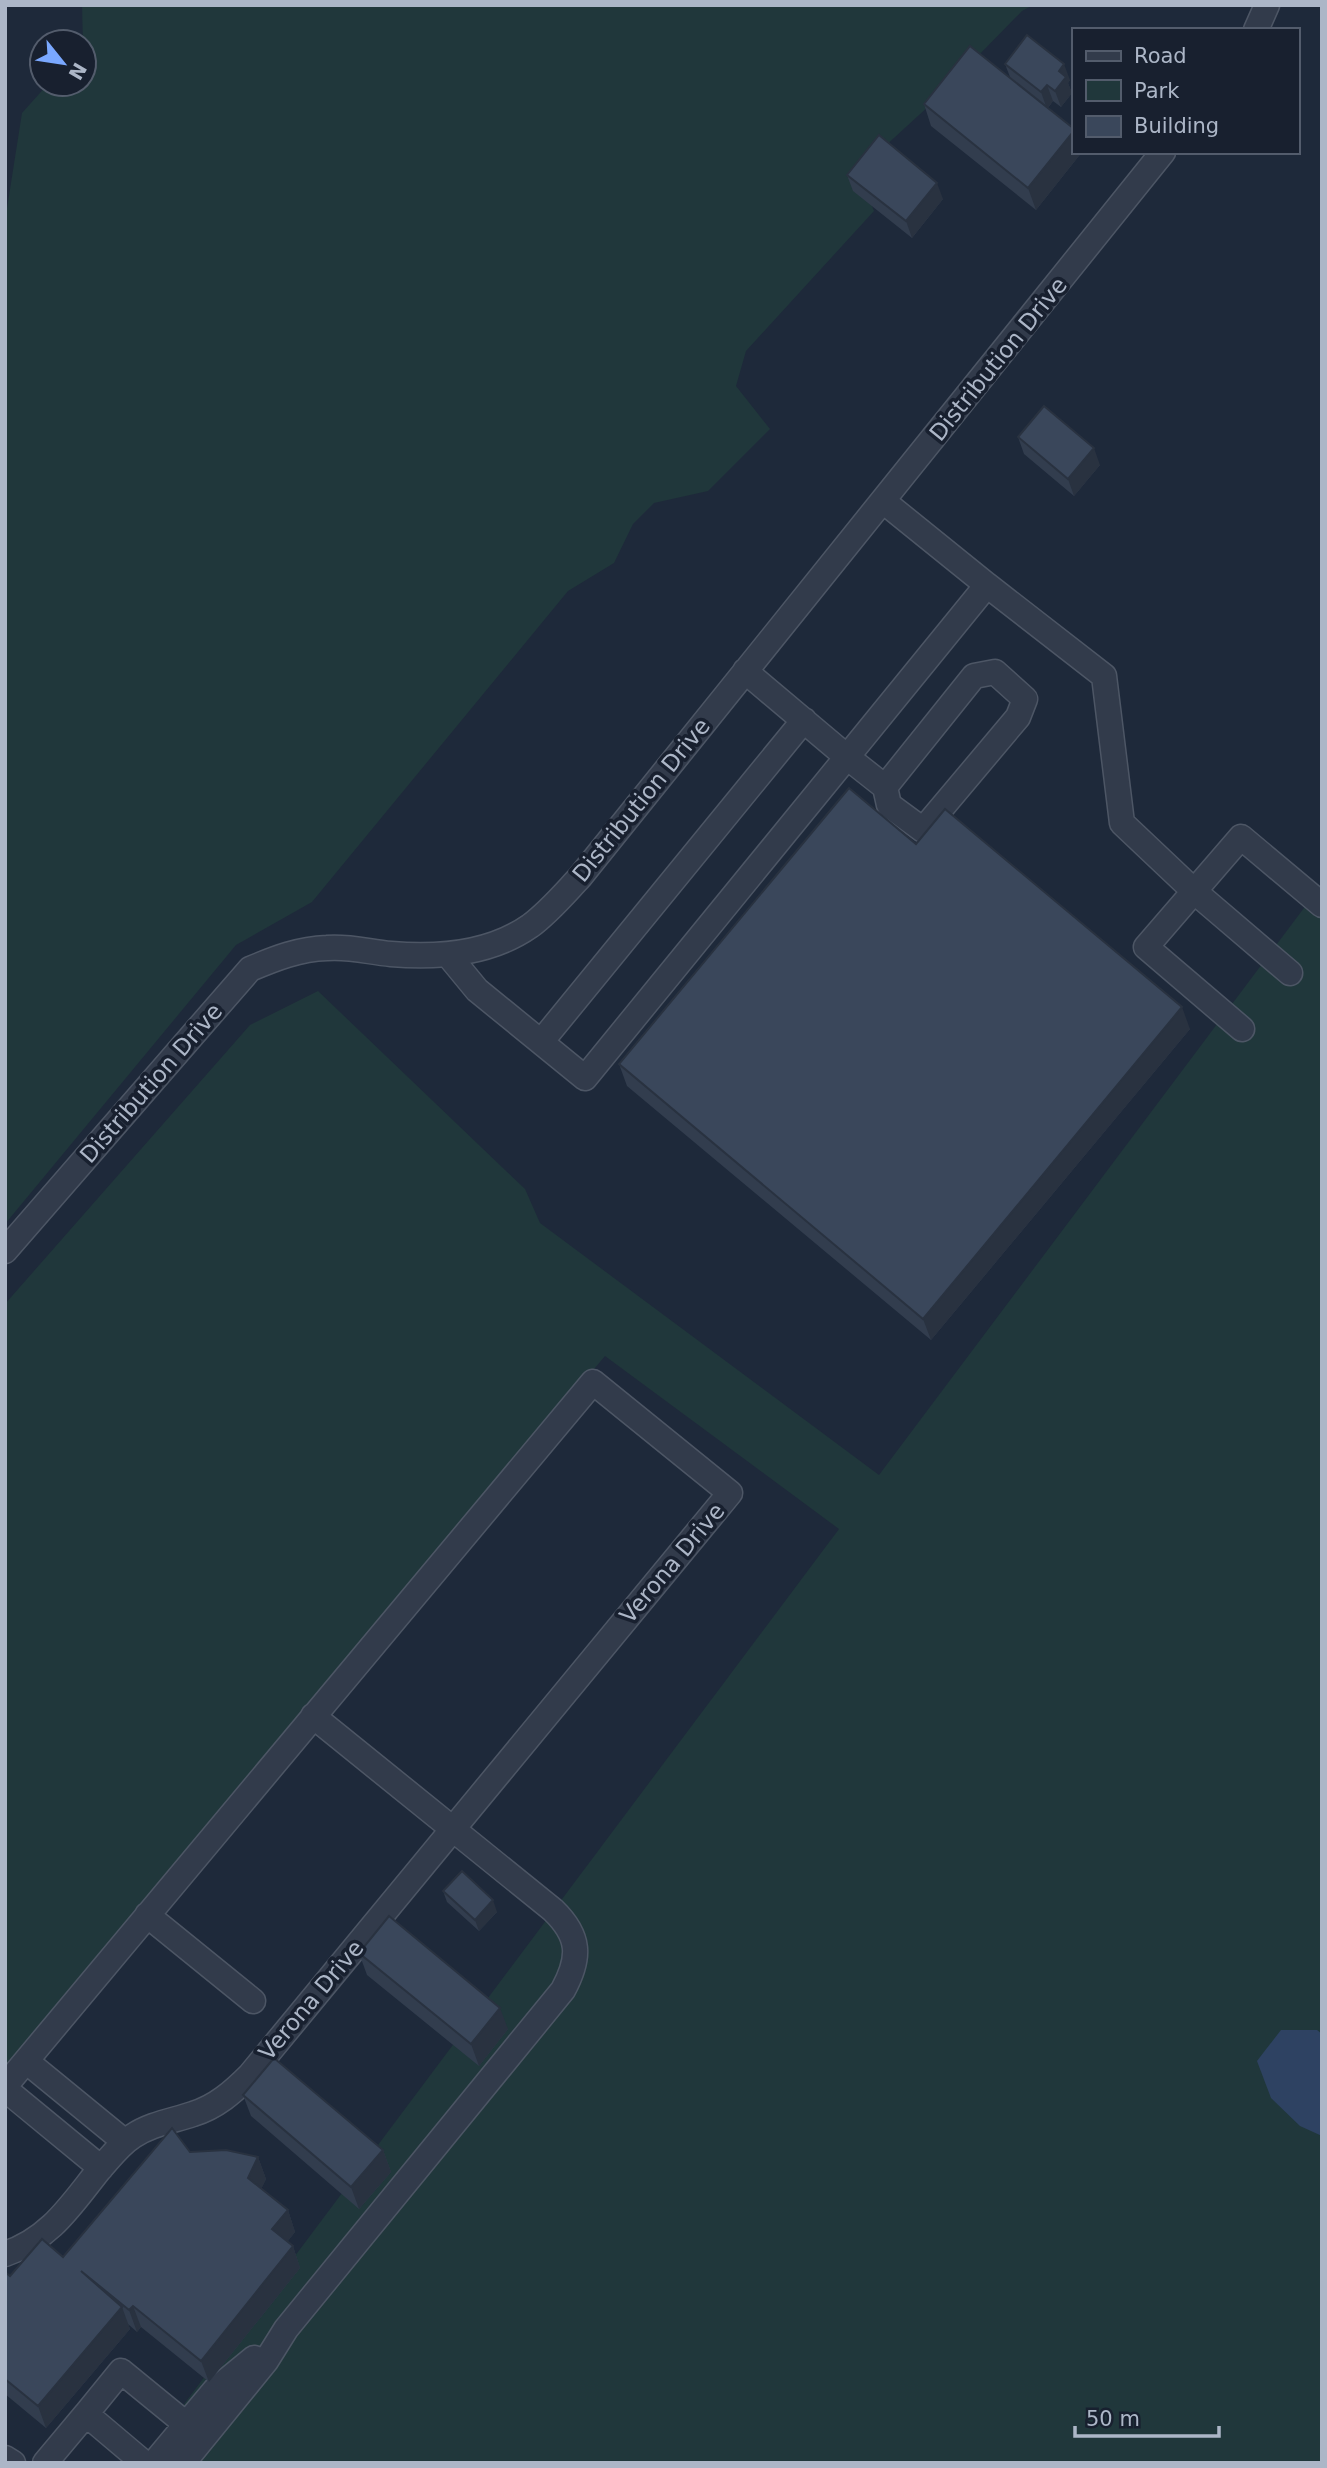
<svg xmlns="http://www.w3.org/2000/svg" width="1327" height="2468" viewBox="0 0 1327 2468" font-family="'DejaVu Sans',sans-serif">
<rect width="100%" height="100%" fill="#1e293a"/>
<path fill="#20373b" d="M82,5H1033L1022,11L931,104L858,171L874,211L746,351L736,386L770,429L708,491L654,503L633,524L614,563L568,591L312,902L236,945L5,1224V221L22,113L48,84H84Z
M1322,884V2463H140L839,1529L605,1356L5,2073V1304L250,1025L318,991L525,1189L540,1223L879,1475Z"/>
<path fill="#2e4262" d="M1281,2030H1317L1322,2034V2136L1300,2126L1271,2098L1257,2061Z"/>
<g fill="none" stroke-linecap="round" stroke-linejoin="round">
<g stroke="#4d5665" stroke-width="27">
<path id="minor" d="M1256,30L1267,5
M883,501L987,585L847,757L885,787L974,676L995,672L1025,699L1018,717L923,830L889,805L885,787
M987,585L1104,676L1122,823L1195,892L1290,973
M449,956L477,990L585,1078L847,757L745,671
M1242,1029L1146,947L1241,837L1322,905
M541,1042L804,720
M5,1251L250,969C276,958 299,949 327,948C349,946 369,952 391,954C438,958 490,954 530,926C549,912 564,894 580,877L1163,152
M147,1915L253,2001
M26,2061L125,2142
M5,2086L593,1382L730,1493L250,2075C233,2092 216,2107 193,2114C172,2121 151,2124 133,2136C119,2145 110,2158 99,2170C71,2205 50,2239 5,2254
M5,2089L101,2168
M5,2458L13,2463
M45,2463L86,2414
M144,2463L86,2414L121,2371L203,2438
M154,2463L215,2390L254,2358
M183,2463L266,2361L286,2329L563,1990C581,1957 580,1936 553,1910L313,1716"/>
</g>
<use href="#minor" stroke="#323b4b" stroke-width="24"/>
</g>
<path fill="#323d4e" d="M1005,64L1070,80L1068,83L1072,93L1061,107L1053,101L1048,108L1073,152H1082L1036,210L931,126L924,104L1010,77Z
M847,175L943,199L912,238L853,191Z
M1018,437L1100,465L1074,496L1024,454Z
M916,844L1190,1029L931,1340L627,1086L619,1064Z
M443,1891L497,1912L479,1931L447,1902Z
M359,1953L508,2029L479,2066L367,1975Z
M243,2095L383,2150L391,2172L359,2209L251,2116Z
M258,2157L266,2179L261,2189L288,2210L295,2232L287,2242L293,2246L300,2268L209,2382L141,2327L137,2332L128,2324L130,2329L46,2428L5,2394V2272L10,2276L63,2257Z"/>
<path fill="#293240" d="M1064,64L1070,80L1068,83L1072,93L1061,107L1055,91L1059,71Z
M1047,85L1053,101L1047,109L1041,92Z
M1073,132V152H1082L1036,210L1028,188Z
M937,183L943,199L912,238L906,221Z
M1094,448L1100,465L1074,496L1068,479Z
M1182,1007L1190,1029L931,1340L923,1319Z
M493,1900L497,1912L479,1931L475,1920Z
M500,2008L508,2029L479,2066L471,2044Z
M383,2150L391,2172L359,2209L351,2187Z
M258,2157L266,2179L256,2200L248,2178Z
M288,2210L295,2232L280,2251L272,2229Z
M293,2246L300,2268L209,2382L201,2361Z
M133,2306L141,2327L137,2332L129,2310Z
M122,2307L130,2329L46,2428L38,2406Z"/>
<path fill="#3a475b" stroke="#293240" stroke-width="2" d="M1027,35L1064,64L1059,71L1066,77L1055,91L1047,85L1041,92L1005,64Z
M970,46L1073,128V132L1028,188L924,104Z
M879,135L937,183L906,221L847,175Z
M1044,406L1094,448L1068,479L1018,437Z
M849,788L916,844L945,809L1182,1007L923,1319L619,1064Z
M462,1871L493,1900L475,1920L443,1891Z
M389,1916L500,2008L471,2044L359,1953Z
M274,2058L383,2150L351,2187L243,2095Z
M172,2128L190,2152L226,2150L258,2157L248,2178L288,2210L272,2229L293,2246L201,2361L133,2306L129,2310L81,2271L122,2307L38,2406L5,2379V2272L10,2276L42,2239L63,2257Z"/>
<g text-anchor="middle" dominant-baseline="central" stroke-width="7" stroke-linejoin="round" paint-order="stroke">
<g font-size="23" fill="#acb6c7" stroke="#18202f">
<text transform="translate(998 359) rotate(-51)">Distribution Drive</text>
<text transform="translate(641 800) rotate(-51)">Distribution Drive</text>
<text transform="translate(151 1083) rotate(-49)">Distribution Drive</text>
<text transform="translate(672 1563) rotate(-50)">Verona Drive</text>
<text transform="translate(311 2000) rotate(-50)">Verona Drive</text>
</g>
</g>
<rect width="1327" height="2468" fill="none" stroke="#acb6c7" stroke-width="14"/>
<rect x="1072" y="28" width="228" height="126" fill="#18202f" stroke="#535c6c" stroke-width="2"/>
<rect x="1086" y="51" width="35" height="10" fill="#323b4b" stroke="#535c6c" stroke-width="2"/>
<text x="1134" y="63" font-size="21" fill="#acb6c7">Road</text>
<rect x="1086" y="80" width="35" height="21" fill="#20373b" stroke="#535c6c" stroke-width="2"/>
<text x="1134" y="98" font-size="21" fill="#acb6c7">Park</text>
<rect x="1086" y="116" width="35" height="21" fill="#3a475b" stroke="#535c6c" stroke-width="2"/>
<text x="1134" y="133" font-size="21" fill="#acb6c7">Building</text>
<g transform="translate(63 63) rotate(120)"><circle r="33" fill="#18202f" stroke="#535c6c" stroke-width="2"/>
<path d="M0-5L12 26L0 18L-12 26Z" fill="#7aa8ff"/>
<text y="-10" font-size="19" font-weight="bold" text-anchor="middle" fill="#acb6c7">N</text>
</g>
<path d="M1075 2426v10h144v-10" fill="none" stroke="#acb6c7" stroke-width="3.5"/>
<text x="1086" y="2426" font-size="21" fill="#acb6c7" stroke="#18202f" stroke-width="5" paint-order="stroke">50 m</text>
</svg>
